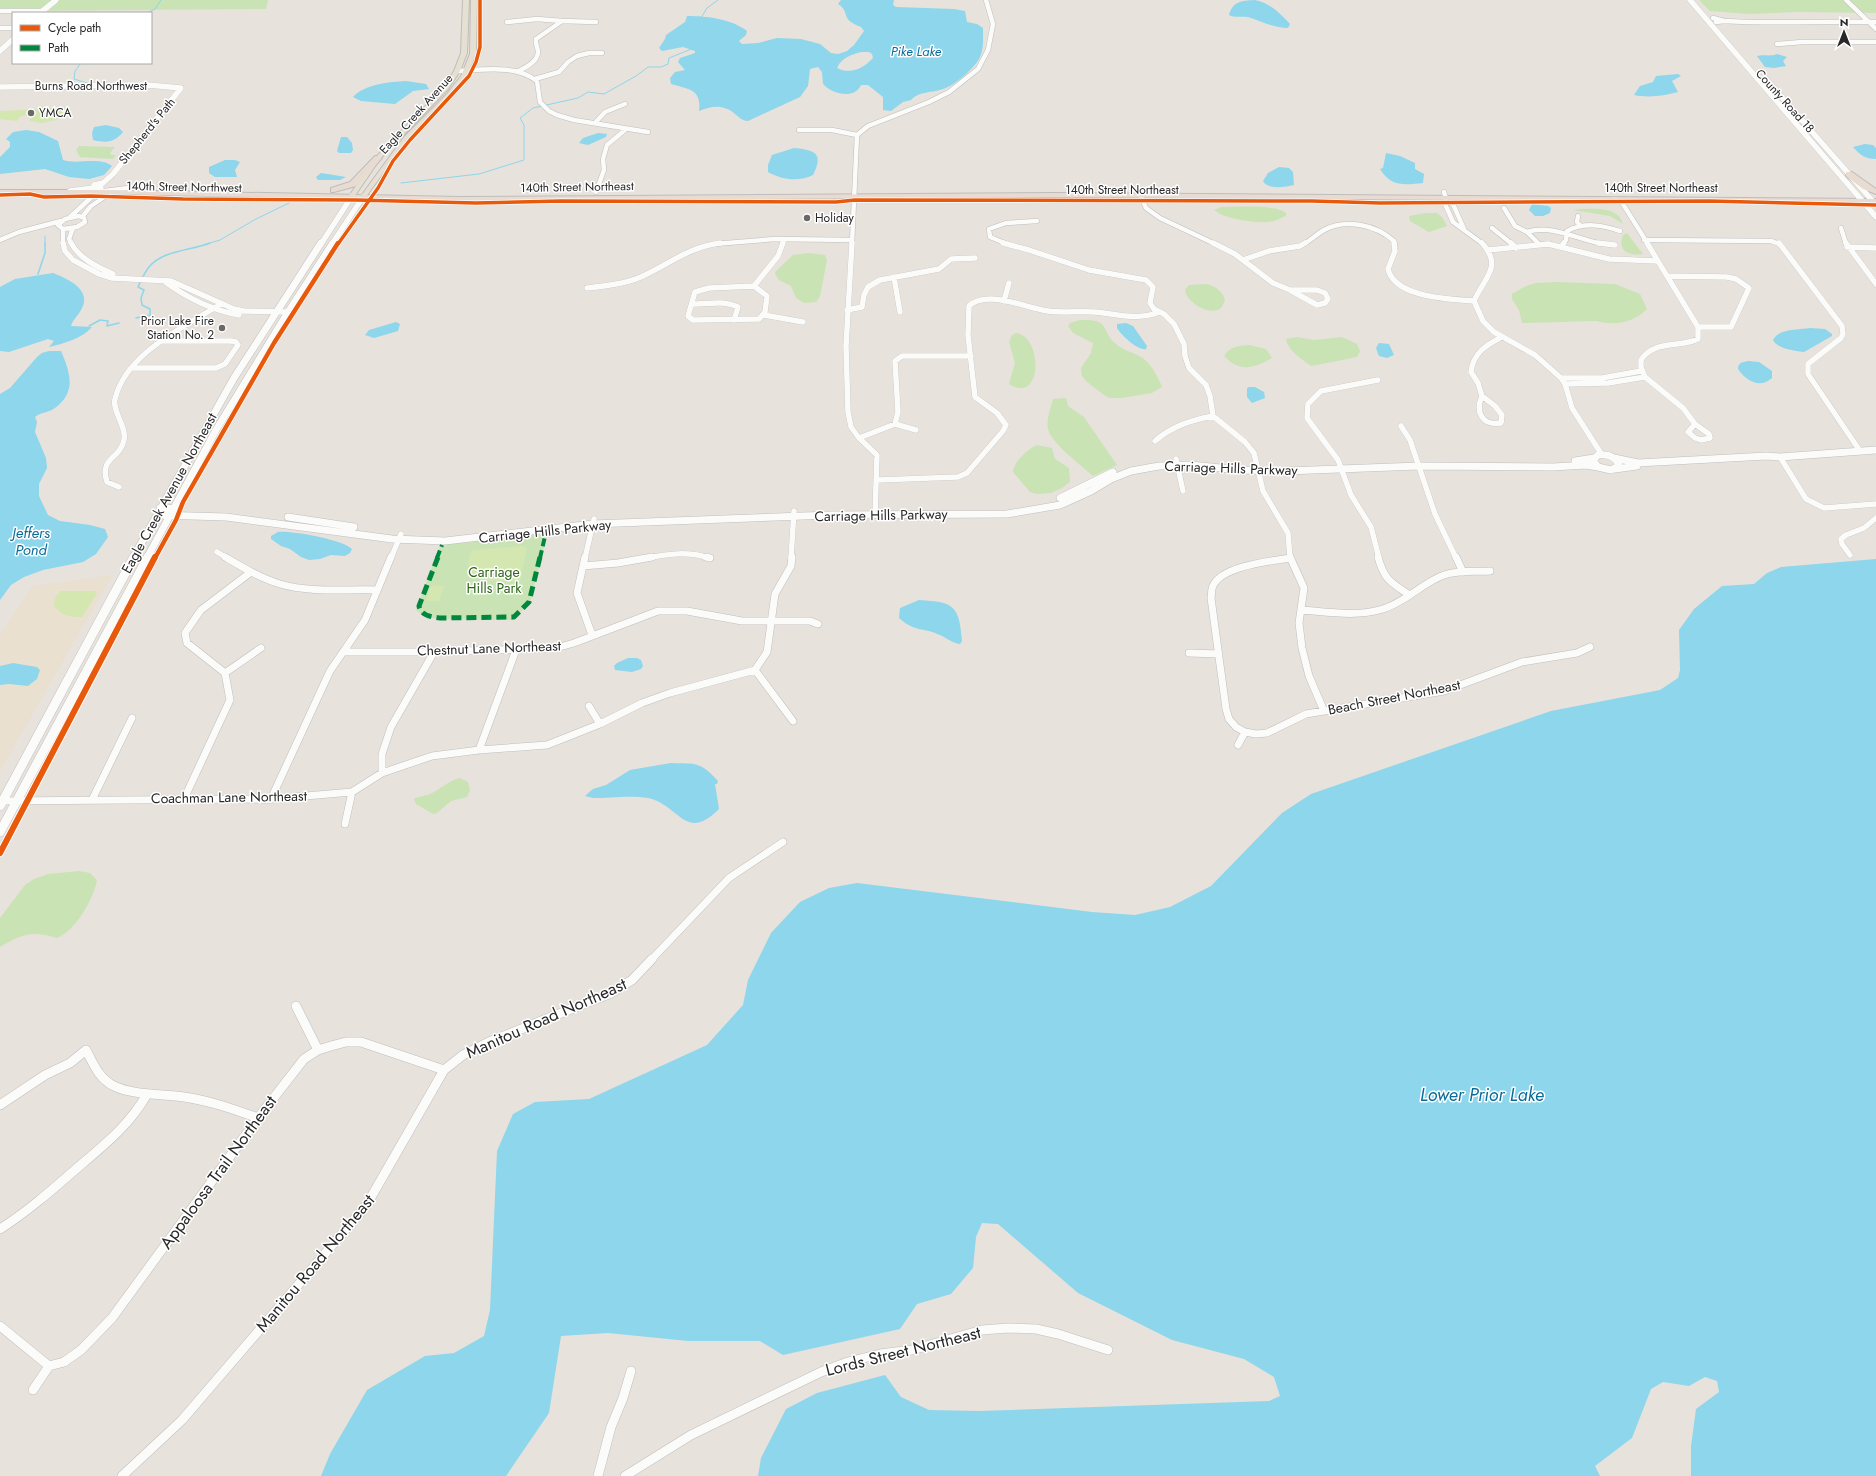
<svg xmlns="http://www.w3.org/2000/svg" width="1876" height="1476" viewBox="0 0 1876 1476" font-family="Jost,sans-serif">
<rect width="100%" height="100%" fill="#e7e2dc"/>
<path fill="#eae0d0" d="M112,575L0,771V636L32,586Z"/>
<path fill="#c9e3b4" d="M0,0H268L266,9L0,11Z
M1699,0H1876V13L1798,12L1749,14L1710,11Z
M79,146L115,147L110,153L111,155H116L113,159L80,157L76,150Z
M1222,207C1237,207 1276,204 1286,213V216C1282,217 1278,220 1274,221C1261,225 1224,219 1214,210Z
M1580,209C1594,209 1618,206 1623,224L1610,216L1573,210Z
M1426,213H1437L1442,217L1447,226L1429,232L1410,221L1409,216Z
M1627,233L1643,254C1628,256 1617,251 1623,235Z
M809,253L825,255L827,260L820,296L816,302L804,303L796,298L791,286L779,280L775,274L776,271L793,255Z
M1556,282L1615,284L1640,294L1647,309C1633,323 1615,326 1596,321L1522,323L1519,310L1512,299V294L1526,286L1536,283Z
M1206,284C1215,286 1221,290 1225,299C1224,302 1223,306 1221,308C1210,317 1186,302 1185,290L1189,285Z
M1080,320C1112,319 1099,329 1116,344C1122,350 1133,352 1141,357C1151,363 1158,377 1162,387L1152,393L1122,398H1109L1104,395L1087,382L1082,376L1081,368L1091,353L1093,343L1073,333L1068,326L1070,323Z
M1016,333C1043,336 1043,405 1009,384L1015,363L1009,342L1012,335Z
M1297,337L1314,340L1342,337L1357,344L1360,351L1357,357L1311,366C1303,360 1287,350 1286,339Z
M1249,345L1266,349L1272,358C1254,368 1240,373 1224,356C1230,346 1238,346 1249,345Z
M1066,398L1068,406L1084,417L1117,465L1093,476C1082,466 1051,443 1048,429C1046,420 1051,408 1053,399Z
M1037,445L1052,448L1055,459L1069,468L1070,482L1062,488L1051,493L1037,494L1030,492L1013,472C1014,461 1028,449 1037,445Z
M548,531L530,602L513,620L440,619L425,617L416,610L441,543L494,539Z
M460,778L468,782L470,790L467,797L451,801L437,813L433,814L416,804L414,799C419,796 425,796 430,794C441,789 448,781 460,778Z
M79,871L90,873L97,880C93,900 76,930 57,938C33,930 21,934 0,947V918L25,885L34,879L48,874Z"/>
<path fill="#d5e7b1" d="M45,106L46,108L68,107L56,120L42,123L29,121L33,115L21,116L17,121L0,119V111L40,109L39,107Z
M521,546L527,548L520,582L486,580L473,574L468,564L471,551Z
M431,586H444L439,601H426Z
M60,591H95L97,594L82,617C70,617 62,616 54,606L55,598Z"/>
<path fill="#8dd6eb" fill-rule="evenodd" d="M841,0H894L893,5L896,7L954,9L965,11L967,22L977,24L983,28C983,38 984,48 980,57C976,67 954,86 943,89C932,93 919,91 911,100L903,102L891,111L883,110V97L868,85H861C854,100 832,94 823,84L822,72L818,67L810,69L808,86L800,97L748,121C742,121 739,117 735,114C723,104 712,106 699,111C702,89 688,89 671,84L670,78L675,72L685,70L678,62L680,58L695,53V51L683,47L662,51L659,48L665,39L666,35L685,22L687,16C707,16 732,19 747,31L746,35L739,41L742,44L758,43L777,38L801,39L820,44L831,53L838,54L847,51L854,45L864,31L861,27C839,19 851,12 838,4ZM862,52H869L872,54L873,58C864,68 851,75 837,68C841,58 852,54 862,52Z
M1255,0C1270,3 1280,13 1290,24L1288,28C1274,28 1261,21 1248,17C1241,16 1235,18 1229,15C1233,1 1241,1 1255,0Z
M1777,54L1787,57L1783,61L1786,66L1774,68L1765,67L1757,56C1764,54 1770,57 1777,54Z
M1678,74L1681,76L1672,81L1678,92C1663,96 1649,98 1634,95L1640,86L1653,82L1656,76Z
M406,81L426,84L429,89L413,91L395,104L361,101L353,97C365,84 389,82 406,81Z
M106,125L119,128L123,132C114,143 106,143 93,140L92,133L94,127Z
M26,130L39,132L58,141L63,160C78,165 99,156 112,166L104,175L89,179L69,177L45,169L0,174V157L10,147V142L6,139L13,132Z
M598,133L607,134L606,137L588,145L579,143L583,138Z
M341,137H347L352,143L353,150L351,153H339L337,151Z
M1865,144L1873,145L1876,148V159C1865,159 1860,155 1853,147Z
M794,148C815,150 824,153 813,175C799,182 782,180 768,172V165L772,155Z
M1386,153L1400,156L1415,163V169L1424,174L1423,183C1404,185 1391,187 1380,169L1383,168Z
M225,160H235L240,162L235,170L237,177H215L209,173V167Z
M1279,167L1289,168L1293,172L1294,185C1285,187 1268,190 1263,181L1268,173Z
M321,173L346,177L340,180H318L316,177Z
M1532,204L1548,206L1551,208L1550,213L1543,216H1535L1529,210Z
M53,273C68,279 93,290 81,310C78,316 73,319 71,326L92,327C81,339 65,343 49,347L54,341L48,339L9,352L0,351V287L15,279Z
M396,322L400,324L398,331L374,338L365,335L369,330Z
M1126,323L1133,326L1147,346L1146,349C1138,351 1121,335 1117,328V324Z
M1810,328L1825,329L1832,334V336L1804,352C1796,351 1777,349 1773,340C1779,328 1799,330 1810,328Z
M1379,343L1389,344L1394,355L1387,358L1379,356L1376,348Z
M49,351H61C70,372 77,392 55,408C49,413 40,412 35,417L37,422L35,432L46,458L47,468L39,484V496L48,515L60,521L90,525L105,529L108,537L96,554L83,562L43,570L24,577L11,585L0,600V394L10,388L37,357L42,353Z
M1749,361L1759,362L1772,371V378C1760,389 1746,381 1738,369C1738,362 1743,362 1749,361Z
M1249,387H1255L1264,392L1265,398L1252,403L1247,397V388Z
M278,532C290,530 344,540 352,549L350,553L345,556L331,555L320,559L309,560L301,557L290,549L281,546L271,539V536Z
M1876,559V1476H1691V1446L1696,1409L1719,1392L1717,1381L1705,1377L1689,1386L1663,1382L1651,1389L1632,1438L1595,1466L1600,1476H758L761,1458L786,1409L817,1393L885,1375L901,1397L929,1410L979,1411L1269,1401L1280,1396L1274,1377L1244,1359L1172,1340L1078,1293L998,1224L982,1223L976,1237L973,1268L951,1294L917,1304L900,1329L783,1355L760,1341H688L608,1333L561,1336L549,1413L506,1476H321L330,1454L367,1390L425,1356L454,1353L484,1336L490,1310L497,1151L513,1114L535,1102L589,1099L707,1045L743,1005L748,980L771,933L800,902L829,888L857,883L1092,912L1135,915L1170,907L1211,886L1282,813L1311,794L1551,711L1660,690L1678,678L1680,670L1679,630L1694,609L1722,586L1754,584L1767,573L1781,567Z
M919,600C955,602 959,606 962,641L960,644C952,643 947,638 940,635C923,627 916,633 899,618L900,608Z
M628,658H637L641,660L643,666L641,669L632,672L615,670L614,666L617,663Z
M13,663L37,667L40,670L37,679L28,686L9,684L0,685V666Z
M671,763C696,764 700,761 718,781L717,784H715L719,809C685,843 680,805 648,798C632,795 609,798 593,798L585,796L593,789L606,785L630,770Z"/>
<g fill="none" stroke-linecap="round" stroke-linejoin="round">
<path stroke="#8dd6eb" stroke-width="1" d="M147,13L155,9L161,0
M701,18L707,8L718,0
M81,63L75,71L74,79L87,83
M401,183L479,174L524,160V125L520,118L533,108L578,98L588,92L604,94L636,76L648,67H661L668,64L669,58L694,48
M45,236V244
M207,244L220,240L256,219L289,203"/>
<path stroke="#8dd6eb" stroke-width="1.5" d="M38,274L45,253V243
M136,318L150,315V309L142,305L141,298L144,290L138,287C141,281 144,273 149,267C163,250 190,251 210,243
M89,326L100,320L108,321L107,326L119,323"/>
<g stroke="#c0bebe" stroke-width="5.5">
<path id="street-far3" d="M1846,0L1876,29
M0,11H43
M1713,18L1724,21L1716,22
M1724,21C1774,24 1825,21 1876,22
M507,22L537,19L562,21
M0,28H13
M1777,44L1802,42H1876
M457,71C483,70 515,64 537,81L540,102L549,111L557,115L574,120L648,132
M517,72C524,68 538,62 538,52C538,47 535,44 536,39L562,21L596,22
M535,79L559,72L568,62L577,56L589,53H602
M595,123L605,112L625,104
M799,130H832L857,135
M596,192L604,170L603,159L607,145L625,130
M1444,192L1447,202L1445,204L1453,222L1483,244
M1141,196L1146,208L1160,218L1215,244
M1614,199L1621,201L1648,244
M1447,202L1453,204L1464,229
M1504,208L1515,226L1527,232L1539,244
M79,216L84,218L85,222L77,227L63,229L58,225L65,219Z
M1578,216L1577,222L1580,225
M70,217L97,192L144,186
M82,217L91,206L112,192
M1492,228L1512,244
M1841,228L1846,244
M1527,232C1553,224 1578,240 1603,244
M0,240L19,232L61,221
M1644,240L1771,241L1780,244
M63,244V229
M72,244L69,239L73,228
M714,244L775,239L852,240
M782,244L784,240
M852,244L857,135L868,126L929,102L949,92L978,69L988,50L993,24L986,0
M1007,244L990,237L989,229L1006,223L1037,221
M1304,244C1311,240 1317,234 1324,230C1346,218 1376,225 1394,241L1395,244
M1544,244H1550
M1563,244L1566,240L1567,231C1585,222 1602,225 1620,231"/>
</g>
<g stroke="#c0bebe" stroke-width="6">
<path id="street-far2" d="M63,243L65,251L73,260L99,274L111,278L171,281L234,309L244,311L288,312
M71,243C80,259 97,267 113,274
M852,243L846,346L848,412L851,427L859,438L877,455L875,515
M1003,243L1029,250L1089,270L1146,280L1153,287L1150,303L1154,309L1164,314L1174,324L1184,344L1185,356L1189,368L1206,385L1210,396L1213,416L1245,442L1254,453L1263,491L1288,533L1290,558
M1213,243L1235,254L1273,283L1290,290
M1394,243L1395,251L1388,269C1395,298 1450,299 1474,301
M1482,243C1504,267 1483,279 1474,301L1483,321L1494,332L1535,355L1561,378L1565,384L1572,408L1602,455
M1511,243L1516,248
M1598,243L1615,245
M1647,243L1698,327V339C1680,348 1653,340 1641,360V367L1645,377L1683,408L1695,424
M1779,243L1842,326L1843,334L1841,338L1808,364V374L1860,451
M1846,243L1876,284
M1561,247L1564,243
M1847,247L1876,248
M1488,250L1548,244L1609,259L1657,261
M1243,260L1269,251L1300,246L1305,243
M1667,276L1727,277L1736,279L1749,288L1731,327H1698
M894,277L900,312
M164,281C187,298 211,310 239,315
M754,286L767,296L765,312L759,319L693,320L688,316L695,292L709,288Z
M754,286L778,256L783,243
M587,288C605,286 624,284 641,277C670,264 686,248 720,243
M1290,290H1317L1325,293L1328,299L1325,303L1317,305Z
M1004,301L1009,283
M692,304C707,304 724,300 738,307L734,320
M847,310L862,307L864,295L868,287L880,280L939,269L951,259L975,258
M764,315L803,322
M133,368H216L225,364L238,345L236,342L231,341H160
M1561,378H1602L1641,371
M1378,380L1321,391L1308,404L1307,418L1338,460L1351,495L1371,527L1379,558
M1565,384L1608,383L1645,377
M1482,396L1495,406L1502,415L1501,423C1482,426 1475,412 1482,396Z
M1482,396L1478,383L1471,372C1473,353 1486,345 1502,337
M895,424L916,430
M1695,424L1709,434L1710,438L1701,440L1695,438L1688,432Z
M1401,426L1410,440L1435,514L1456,558
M859,438L895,424L898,412L895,361L902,356H971
M1155,441C1172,426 1192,420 1213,416
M1780,457L1806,499L1824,508L1876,504
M1176,459L1183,491
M878,480L958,477L967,473L1003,431L1006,425L997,413L975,397L968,335L969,306C987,289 1026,308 1048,311C1063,313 1079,311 1094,312C1119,314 1135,321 1160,312
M119,487L107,482C99,457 120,460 124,440C127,427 112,411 115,399C126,353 184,327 221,304
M217,552L227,558
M1850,555L1842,544L1841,539L1846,535L1864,528L1876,518
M391,558L401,534
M585,558L594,519
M647,558C668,554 688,551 709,558
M791,558L794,511"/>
</g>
<g stroke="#c0bebe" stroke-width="8">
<path id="street-far1" d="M225,557C242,567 260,578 280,584C311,593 345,589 377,590
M585,557L577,593L592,635
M706,557L710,558
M1290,557L1304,588L1299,623L1302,648L1309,676L1324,711
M1378,557C1384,579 1390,582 1408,594
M1456,557L1463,572
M1290,558C1272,561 1221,566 1213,586C1211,589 1212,594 1211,598L1226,709L1229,719L1236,727L1245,732L1256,734L1267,733L1306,714L1444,691L1522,662L1577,653L1590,647
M583,566L618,563L652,557
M1301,610C1328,612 1357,617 1383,609C1406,602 1422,583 1444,575C1459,570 1475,572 1490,571
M343,652H434L556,648L574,643L658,611H687L742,621H810L818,624
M1189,653L1219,654
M755,670L793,721
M225,673L261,648
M589,706L600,724
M1238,745L1245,732
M479,750L516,650
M382,773V754L391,727L434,652
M184,799L230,700L225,673L187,643L185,633L201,610L251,572
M271,799L330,671L365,620L391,557
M92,800L132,718
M0,801L271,799L352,792L382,773L432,756L479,750L547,745L600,724L642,703L670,693L755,670L767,652L775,594L791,566L792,557
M345,824L352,792
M651,960L729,878L783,842"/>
</g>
<g stroke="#c0bebe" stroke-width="10">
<path id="street" d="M296,1006L318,1050
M0,1105L45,1075L70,1063L86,1050C93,1063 99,1079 114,1086C132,1095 164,1094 184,1097C211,1101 233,1109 258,1118
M0,1229C28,1211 52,1190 76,1169C103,1146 130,1125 147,1094
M0,1326L49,1366
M33,1390L49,1366L64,1362L81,1350L112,1318L258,1118L304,1059L318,1050L331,1046L346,1042H361L444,1070
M122,1476L182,1420L366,1206L444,1070L463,1055L489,1042L611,993L632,980L652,959
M598,1476L611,1427L623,1398L631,1371
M625,1476L691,1435L821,1372L848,1362L880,1354L912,1350L982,1330L1008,1328L1036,1329L1058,1334L1108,1350"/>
</g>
<g stroke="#c0bebe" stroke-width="6">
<path id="secondary-far2" d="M1690,0L1876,217
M40,13L56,0
M0,51L13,39
M1765,78L1876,205
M0,87L148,85L181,88L113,174L103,183L94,185
M70,191L101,187
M321,244L352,196
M332,244L363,197"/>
</g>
<g stroke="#c0bebe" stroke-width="8">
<path id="secondary-far1" d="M1598,455C1608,454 1616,456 1619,466L1611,470L1598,467L1593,460Z
M1614,458L1638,463L1766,456L1780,457L1876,450
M1575,461L1594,458
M1615,469L1637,466
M1060,498L1113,472
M160,508L179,509
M157,515L226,517L392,539L445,541L593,524L831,515L1007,514L1060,505L1091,491L1111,479L1131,471L1159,466L1191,465L1240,470L1286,471L1419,466L1553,467L1586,465L1598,467
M288,517L354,527
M133,558L234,378L321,243
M147,558L216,430L285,317L333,243"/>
</g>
<g stroke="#c0bebe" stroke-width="10">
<path id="secondary" d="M0,806L134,557
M0,832L148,557"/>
</g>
<g stroke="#bfbdbb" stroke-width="2">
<path id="primary" d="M463,0H469L467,53L460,71L448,89L380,159L354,197H350L349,196L376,157L444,87L454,71L461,53Z
M471,0H477L476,54L467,76L450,97L408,139L365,198H361V196L404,137L446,95L461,76L470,54Z"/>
</g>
<g stroke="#bfbdbb" stroke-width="2">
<path id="highway" d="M375,156L382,158L356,186L334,192H331V188L350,182Z
M1846,172H1852L1876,189V194L1863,189L1846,176Z
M0,190H112L459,197L1052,193L1876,199V203L1052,197L459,201L112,194H0Z"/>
</g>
<use href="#street-far3" stroke="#fbfbfa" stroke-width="4.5"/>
<use href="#street-far2" stroke="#fbfbfa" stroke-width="5.5"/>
<use href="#street-far1" stroke="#fbfbfa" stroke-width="7"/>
<use href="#street" stroke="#fbfbfa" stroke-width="9"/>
<use href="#secondary-far2" stroke="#fbfbfa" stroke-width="5.5"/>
<use href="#secondary-far1" stroke="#fbfbfa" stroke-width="7"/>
<use href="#secondary" stroke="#fbfbfa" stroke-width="9"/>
<use href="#primary" fill="#e6e0d2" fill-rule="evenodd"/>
<use href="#highway" fill="#e8dbd2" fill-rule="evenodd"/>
<path stroke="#00873e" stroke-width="4" stroke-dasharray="8 4" stroke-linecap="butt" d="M437,558L442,545
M540,558L546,532"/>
<path stroke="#00873e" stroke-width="5" stroke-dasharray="10 5" stroke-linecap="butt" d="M438,557L419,606C421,616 432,617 440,618L514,617L529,602L540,557"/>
<g stroke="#fff" stroke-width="5">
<path id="cycleway-far2" d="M0,195L30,194L44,197L91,196L183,199L356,200L476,203L561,201L836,202L855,200L1312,201L1380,203L1709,201L1876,205
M338,244L378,188L393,161L410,140L469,76L476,62L480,47V0"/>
</g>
<g stroke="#fff" stroke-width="6">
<path id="cycleway-far1" d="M155,558L176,520L183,502L274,343L338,243"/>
</g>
<g stroke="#fff" stroke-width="8">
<path id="cycleway" d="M0,853L155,557"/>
</g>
<use href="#cycleway-far2" stroke="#e8590c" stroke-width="3.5"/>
<use href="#cycleway-far1" stroke="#e8590c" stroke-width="4.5"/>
<use href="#cycleway" stroke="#e8590c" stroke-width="6"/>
</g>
<g fill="#6b6967" stroke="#fff" stroke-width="1.5">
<circle cx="31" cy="113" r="4"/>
<circle cx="807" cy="218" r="4"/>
<circle cx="222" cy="328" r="4"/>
</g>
<g text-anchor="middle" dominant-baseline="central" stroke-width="3" stroke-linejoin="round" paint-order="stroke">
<g font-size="12" fill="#282828" stroke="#fff">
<text x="91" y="86">Burns Road Northwest</text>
<text transform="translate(1785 101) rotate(48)">County Road 18</text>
<text transform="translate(416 114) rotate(-48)">Eagle Creek Avenue</text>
<text transform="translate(147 131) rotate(-51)">Shepherd's Path</text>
<text transform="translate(184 187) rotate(1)">140th Street Northwest</text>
<text transform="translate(577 187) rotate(-1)">140th Street Northeast</text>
<text x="1661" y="188">140th Street Northeast</text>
<text x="1122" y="190">140th Street Northeast</text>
</g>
<g font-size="12" fill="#282828" stroke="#fff" text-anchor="start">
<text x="39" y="113">YMCA</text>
<text x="815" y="218">Holiday</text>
<text x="214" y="321" text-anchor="end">Prior Lake Fire<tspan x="214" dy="14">Station No. 2</tspan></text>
</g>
<g font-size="13" font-style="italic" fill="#0a6d99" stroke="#fff">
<text x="916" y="51">Pike Lake</text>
</g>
<g font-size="14" fill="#282828" stroke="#fff">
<text transform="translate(1231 468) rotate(2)">Carriage Hills Parkway</text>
<text transform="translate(169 493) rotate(-61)">Eagle Creek Avenue Northeast</text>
<text transform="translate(881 515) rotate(-1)">Carriage Hills Parkway</text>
<text transform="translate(545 531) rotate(-6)">Carriage Hills Parkway</text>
<text transform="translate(489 648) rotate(-2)">Chestnut Lane Northeast</text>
<text transform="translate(1394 697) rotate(-11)">Beach Street Northeast</text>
<text transform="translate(229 797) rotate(-1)">Coachman Lane Northeast</text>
</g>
<g font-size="14" fill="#2a6517" stroke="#fff">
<text x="494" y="572">Carriage<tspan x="494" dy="16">Hills Park</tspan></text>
</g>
<g font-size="15" font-style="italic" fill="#0a6d99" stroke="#fff">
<text x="31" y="533">Jeffers<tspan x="31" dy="17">Pond</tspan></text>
</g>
<g font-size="17" fill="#282828" stroke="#fff">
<text transform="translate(546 1018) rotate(-24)">Manitou Road Northeast</text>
<text transform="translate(218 1172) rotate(-54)">Appaloosa Trail Northeast</text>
<text transform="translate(315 1263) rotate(-50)">Manitou Road Northeast</text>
<text transform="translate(903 1351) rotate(-14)">Lords Street Northeast</text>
</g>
<g font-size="18" font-style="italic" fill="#0a6d99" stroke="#fff">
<text x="1482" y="1095">Lower Prior Lake</text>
</g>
</g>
<rect x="12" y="12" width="140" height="52" fill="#ffffff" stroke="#a9a9a9"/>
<rect x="20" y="25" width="20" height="6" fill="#e8590c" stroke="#a9a9a9"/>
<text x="48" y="32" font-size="12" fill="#282828">Cycle path</text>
<rect x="20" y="45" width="20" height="6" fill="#00873e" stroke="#a9a9a9"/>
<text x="48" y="52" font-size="12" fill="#282828">Path</text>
<g transform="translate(1844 32)" stroke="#ffffff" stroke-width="3" paint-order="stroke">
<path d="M0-3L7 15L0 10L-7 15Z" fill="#282828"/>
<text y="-6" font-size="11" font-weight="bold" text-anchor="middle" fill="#282828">N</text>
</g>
</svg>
